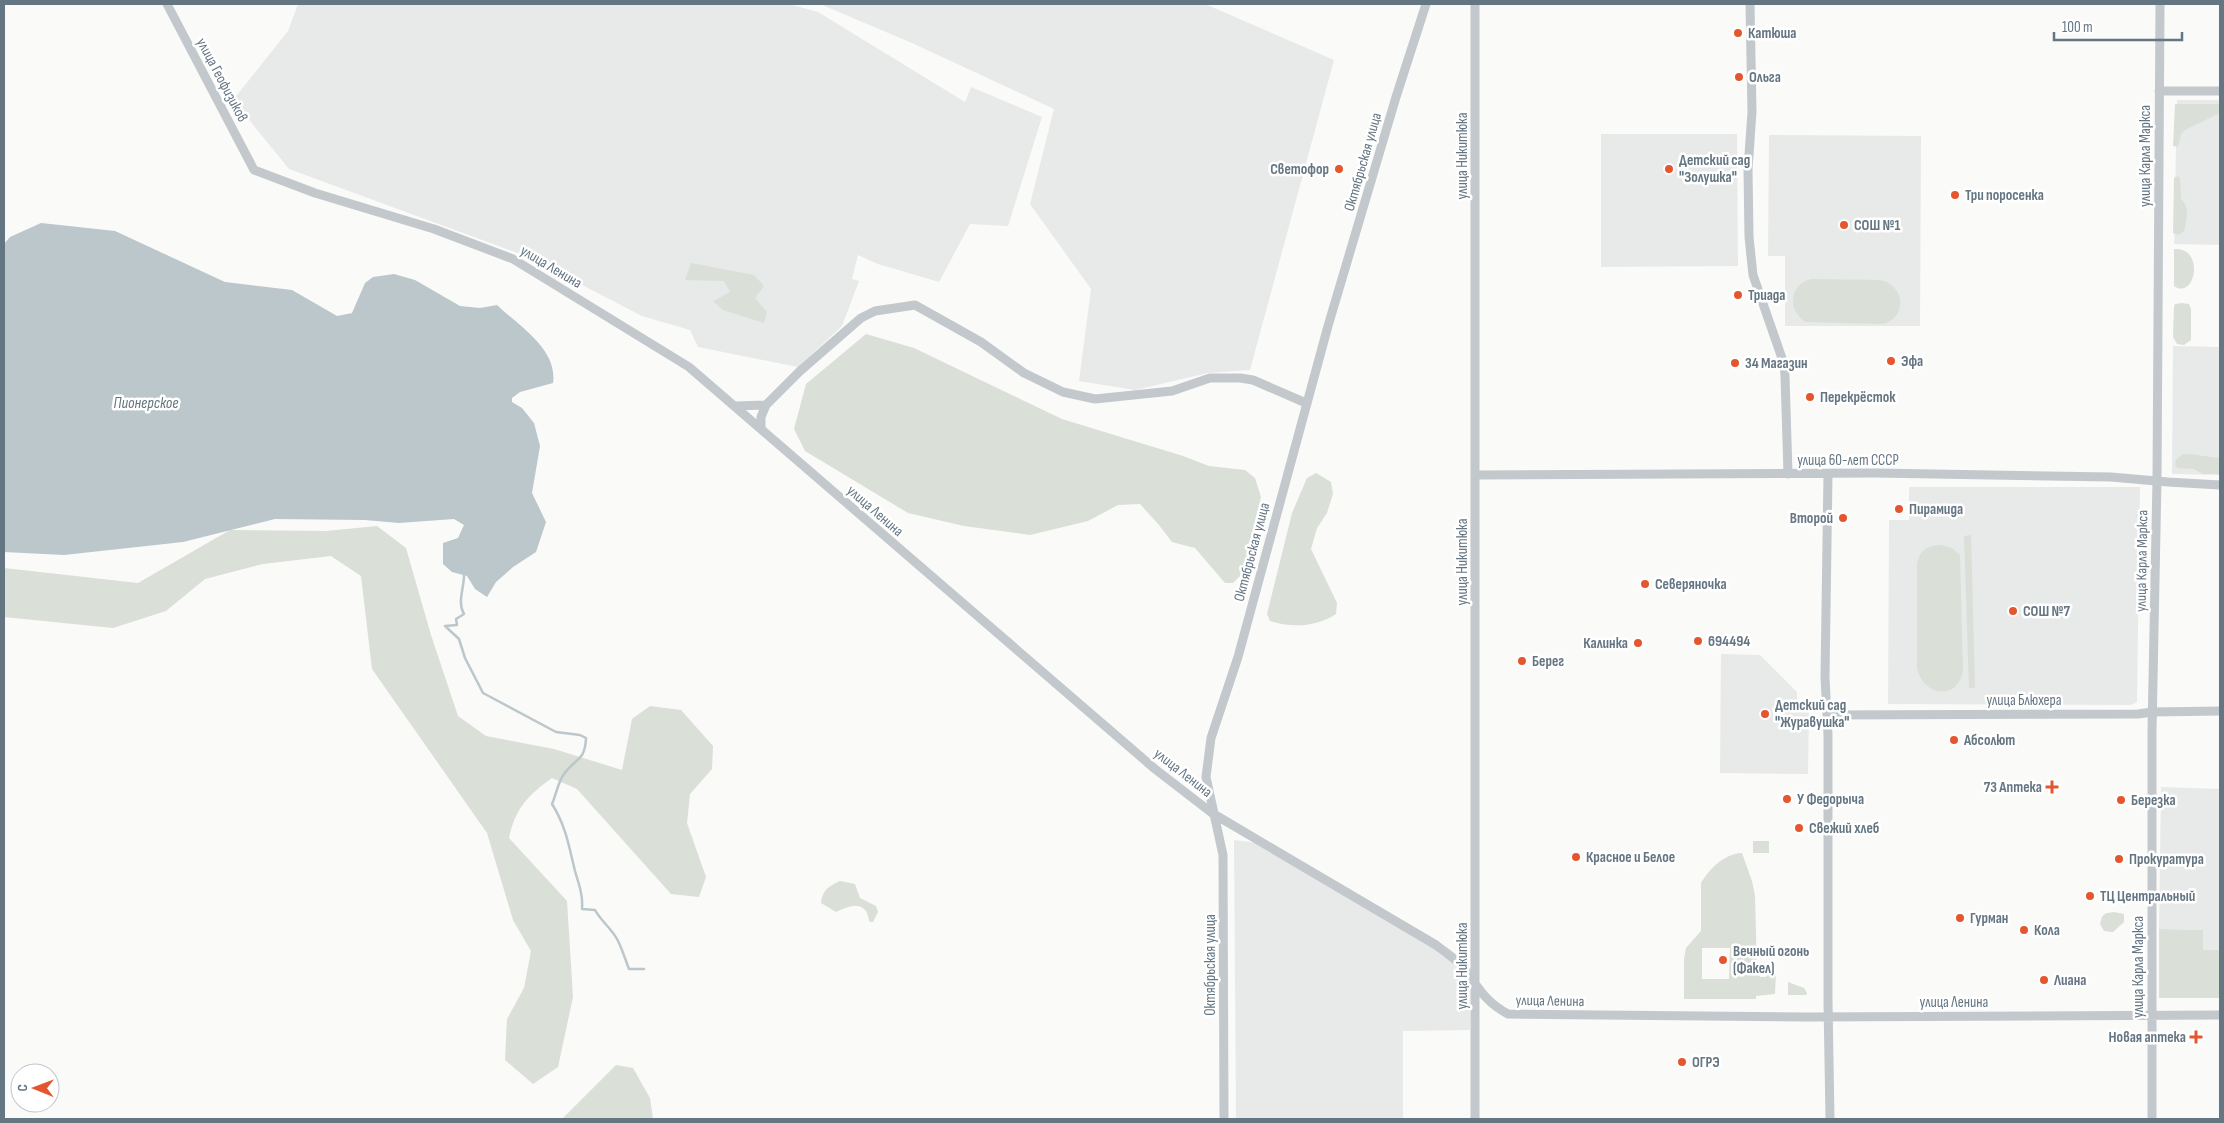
<svg xmlns="http://www.w3.org/2000/svg" width="2224" height="1123" viewBox="0 0 2224 1123" font-family="'Sofia Sans Condensed',sans-serif">
<rect width="100%" height="100%" fill="#fafaf8"/>
<path fill="#e8e9e9" d="M298,4H789L818,12L965,102L971,87L1042,117L1008,226L970,224L939,282L878,264L858,255L852,279L859,281L842,326L798,367L698,347L690,330L642,316L526,256L289,169L233,100L288,31Z
M820,4H1205L1334,60L1250,370L1208,373L1135,390L1079,381L1091,289L1030,204L1054,109L912,43Z
M2177,100H2220V245L2174,244Z
M1601,134H1737L1738,266L1601,267Z
M1769,135L1921,136L1920,326H1785V256H1768Z
M2173,346L2220,347V475L2172,474Z
M1909,487H2140L2137,702L2131,705L1888,704L1889,520H1909Z
M1721,654L1760,655L1797,692V709H1809L1808,774L1720,773Z
M2161,787L2220,789V950H2203V930L2159,929Z
M1234,840L1266,844L1445,954L1470,985V1030L1403,1031V1119H1236Z"/>
<path fill="#dadfd7" fill-rule="evenodd" d="M2175,104H2220V113L2185,130L2181,134L2178,147L2173,146Z
M2177,176L2180,178L2181,199C2190,208 2187,219 2184,231L2179,235L2173,233L2174,178Z
M2174,249C2205,246 2196,301 2174,286Z
M691,263L754,275L764,286L755,298L767,312L764,323L723,310L713,301L730,292L724,281L685,280Z
M1811,279L1879,280C1904,283 1909,317 1883,324L1806,322C1787,311 1789,285 1811,279Z
M2182,303L2189,304L2191,309V340L2184,345L2177,344L2173,337L2174,307L2175,304Z
M866,334L914,348L1062,419L1183,456L1209,466L1245,470L1255,478L1261,497L1242,574L1233,583H1225L1195,548L1172,542L1159,525L1140,504L1118,505L1088,521L1030,535L964,526L908,513L805,451L794,429L806,384Z
M2183,454C2196,454 2207,457 2220,458V474H2203L2194,469L2178,468L2175,465L2176,460Z
M1316,473L1331,482L1333,494L1327,513L1317,528L1311,549L1337,603L1336,614C1317,627 1291,628 1270,621L1267,614L1292,513L1307,478Z
M377,526L406,548L431,635L458,716L486,736L554,749L622,770L632,719L650,706L681,710L713,746L712,769L690,794L687,823L706,877L699,897L671,894L577,789L552,778C528,795 515,809 509,838L567,901L573,997L558,1067L533,1084L505,1060L507,1019L524,988L531,951L513,920L487,833L372,669L361,576L331,556L263,564L205,579L166,611L113,628L4,617V568L138,583L230,530L326,531Z
M1971,535L1975,688H1969L1964,536Z
M1941,545L1952,548L1960,555L1963,670C1959,701 1923,697 1917,668V567C1918,552 1925,546 1941,545Z
M1753,841H1769V853H1753Z
M1742,853L1752,881L1755,896L1757,972L1760,977H1766L1769,970L1776,971L1775,994L1756,996V999H1684V959L1686,948L1701,931V883C1710,868 1724,854 1742,853ZM1702,948H1730L1729,979H1702Z
M840,881L855,884L860,898L876,906L878,912L873,922H870C868,919 868,912 865,910C857,901 844,909 836,912L821,903C823,889 828,887 840,881Z
M2114,912L2124,914V922L2113,932L2104,931L2100,924C2102,914 2104,913 2114,912Z
M2159,929L2203,930V950H2220V998H2159Z
M1788,982L1804,988L1807,993L1806,995H1788Z
M616,1065L633,1068L650,1098L653,1119H562Z"/>
<path fill="#bbc7cb" d="M41,223L115,231L225,282L292,290L337,316L352,313L365,283L373,277L394,274L415,280L460,306L480,308L497,305C519,326 558,349 553,383L520,392L512,398V402L522,408L534,423L540,446L532,493L546,522L536,552L513,567L496,582L487,597L475,589L467,576L452,572L443,564V543L458,538L464,525L454,519L399,523L365,520L275,519L183,542L64,555L4,552V244L10,237Z"/>
<g fill="none" stroke-linecap="round" stroke-linejoin="round">
<path stroke="#bbc7cb" stroke-width="2.5" d="M464,575C464,589 457,602 464,614L456,619L457,625L445,626L459,639L465,658L483,693L556,732L580,735L586,738C585,762 575,758 564,774C558,782 556,795 552,804C566,826 569,847 575,871C579,885 583,894 582,909L595,910C601,921 611,928 617,939C622,948 625,959 629,969H644"/>
<path stroke="#c3c8cc" stroke-width="9" d="M167,4L254,170L315,193L434,229L513,259L689,367L1155,769L1212,813L1436,945C1446,953 1458,960 1466,971C1480,990 1486,1002 1508,1014L1807,1017L2220,1015
M1750,4L1752,112L1748,169L1749,237L1753,275L1784,364L1785,376L1788,474
M2159,91H2220
M736,406L766,405L800,371L861,318L875,311L915,305L981,342L1024,373L1063,392L1095,399L1172,391L1210,378H1240L1253,380L1306,403
M761,428V417L766,405
M1828,474L1825,677L1828,735V1002L1830,1119
M1475,475L1876,473L2111,477L2168,482L2220,485
M1828,715L2138,714L2152,712L2220,711
M1224,1119L1223,855L1206,777L1211,738L1238,657L1328,326L1396,97L1426,4
M1475,1119V4
M2152,1119V731L2157,480L2160,4"/>
</g>
<g fill="#e4572e" stroke="#fff" stroke-width="2">
<circle cx="1738" cy="33" r="5"/>
<circle cx="1739" cy="77" r="5"/>
<circle cx="1339" cy="169" r="5"/>
<circle cx="1669" cy="169" r="5"/>
<circle cx="1955" cy="195" r="5"/>
<circle cx="1844" cy="225" r="5"/>
<circle cx="1738" cy="295" r="5"/>
<circle cx="1891" cy="361" r="5"/>
<circle cx="1735" cy="363" r="5"/>
<circle cx="1810" cy="397" r="5"/>
<circle cx="1899" cy="509" r="5"/>
<circle cx="1843" cy="518" r="5"/>
<circle cx="1645" cy="584" r="5"/>
<circle cx="2013" cy="611" r="5"/>
<circle cx="1698" cy="641" r="5"/>
<circle cx="1638" cy="643" r="5"/>
<circle cx="1522" cy="661" r="5"/>
<circle cx="1765" cy="714" r="5"/>
<circle cx="1954" cy="740" r="5"/>
<path d="M2049.5 779.5h5v5h5v5h-5v5h-5v-5h-5v-5h5z"/>
<circle cx="1787" cy="799" r="5"/>
<circle cx="2121" cy="800" r="5"/>
<circle cx="1799" cy="828" r="5"/>
<circle cx="1576" cy="857" r="5"/>
<circle cx="2119" cy="859" r="5"/>
<circle cx="2090" cy="896" r="5"/>
<circle cx="1960" cy="918" r="5"/>
<circle cx="2024" cy="930" r="5"/>
<circle cx="1723" cy="960" r="5"/>
<circle cx="2044" cy="980" r="5"/>
<path d="M2193.5 1029.5h5v5h5v5h-5v5h-5v-5h-5v-5h5z"/>
<circle cx="1682" cy="1062" r="5"/>
</g>
<g text-anchor="middle" dominant-baseline="central" stroke-width="5" stroke-linejoin="round" paint-order="stroke">
<g font-size="15" font-weight="bold" fill="#657683" stroke="#fff" text-anchor="start">
<text x="1748" y="33">Катюша</text>
<text x="1749" y="77">Ольга</text>
<text x="1679" y="160">Детский сад<tspan x="1679" dy="17">"Золушка"</tspan></text>
<text x="1329" y="169" text-anchor="end">Светофор</text>
<text x="1965" y="195">Три поросенка</text>
<text x="1854" y="225">СОШ №1</text>
<text x="1748" y="295">Триада</text>
<text x="1901" y="361">Эфа</text>
<text x="1745" y="363">34 Магазин</text>
<text x="1820" y="397">Перекрёсток</text>
<text x="1909" y="509">Пирамида</text>
<text x="1833" y="518" text-anchor="end">Второй</text>
<text x="1655" y="584">Северяночка</text>
<text x="2023" y="611">СОШ №7</text>
<text x="1708" y="641">694494</text>
<text x="1628" y="643" text-anchor="end">Калинка</text>
<text x="1532" y="661">Берег</text>
<text x="1775" y="705">Детский сад<tspan x="1775" dy="17">"Журавушка"</tspan></text>
<text x="1964" y="740">Абсолют</text>
<text x="2042" y="787" text-anchor="end">73 Аптека</text>
<text x="1797" y="799">У Федорыча</text>
<text x="2131" y="800">Березка</text>
<text x="1809" y="828">Свежий хлеб</text>
<text x="1586" y="857">Красное и Белое</text>
<text x="2129" y="859">Прокуратура</text>
<text x="2100" y="896">ТЦ Центральный</text>
<text x="1970" y="918">Гурман</text>
<text x="2034" y="930">Кола</text>
<text x="1733" y="951">Вечный огонь<tspan x="1733" dy="17">(Факел)</tspan></text>
<text x="2054" y="980">Лиана</text>
<text x="2186" y="1037" text-anchor="end">Новая аптека</text>
<text x="1692" y="1062">ОГРЭ</text>
</g>
<g font-size="15" fill="#657683" stroke="#fff">
<text transform="translate(222 80) rotate(62)">улица Геофизиков</text>
<text transform="translate(1462 156) rotate(-90)">улица Никитюка</text>
<text transform="translate(2145 156) rotate(-90)">улица Карла Маркса</text>
<text transform="translate(1363 162) rotate(-74)">Октябрьская улица</text>
<text transform="translate(551 267) rotate(31)">улица Ленина</text>
<text x="1848" y="460">улица 60-лет СССР</text>
<text transform="translate(875 511) rotate(41)">улица Ленина</text>
<text transform="translate(1252 552) rotate(-75)">Октябрьская улица</text>
<text transform="translate(2142 561) rotate(-89)">улица Карла Маркса</text>
<text transform="translate(1462 562) rotate(-90)">улица Никитюка</text>
<text x="2024" y="700">улица Блюхера</text>
<text transform="translate(1183 773) rotate(38)">улица Ленина</text>
<text transform="translate(1210 965) rotate(-90)">Октябрьская улица</text>
<text transform="translate(1462 966) rotate(-90)">улица Никитюка</text>
<text transform="translate(2138 967) rotate(-90)">улица Карла Маркса</text>
<text transform="translate(1550 1001) rotate(1)">улица Ленина</text>
<text x="1954" y="1002">улица Ленина</text>
</g>
<g font-size="16" font-style="italic" fill="#60757c" stroke="#fff">
<text x="146" y="403">Пионерское</text>
</g>
</g>
<rect width="2224" height="1123" fill="none" stroke="#657683" stroke-width="10"/>
<g transform="translate(35 1088) rotate(271)"><circle r="24" fill="#ffffff" stroke="#c1c8cd"/>
<path d="M0-4L9 19L0 12L-9 19Z" fill="#e4572e"/>
<text y="-8" font-size="14" font-weight="bold" text-anchor="middle" fill="#657683">С</text>
</g>
<path d="M2054 32v8h128v-8" fill="none" stroke="#657683" stroke-width="2.5"/>
<text x="2062" y="32" font-size="15" fill="#657683" stroke="#ffffff" stroke-width="4" paint-order="stroke">100 m</text>
</svg>
